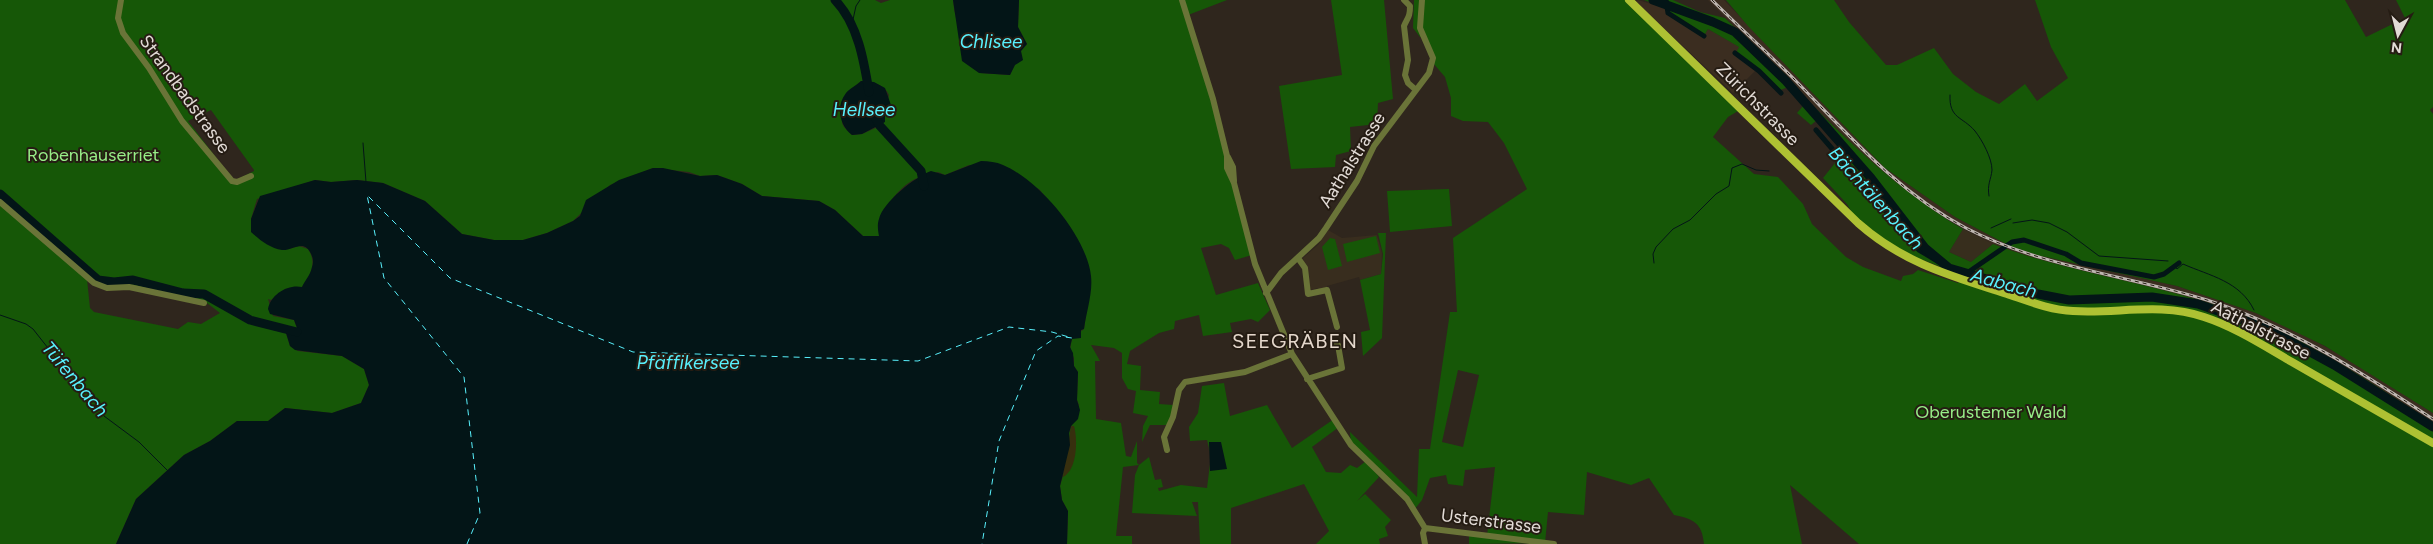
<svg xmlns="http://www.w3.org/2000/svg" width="2433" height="544" viewBox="0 0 2433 544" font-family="Figtree,sans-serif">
<rect width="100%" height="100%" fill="#2f261d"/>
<path fill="#3b2d20" d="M1638,0L1665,8L1704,36L1708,29L1740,47L1735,55L1756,70L1733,93L1636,2Z
M1708,0H1724L1885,168L1955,217L2010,246L2037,255L2177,286L2256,313L2292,329L2345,357L2433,413V423L2328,356L2270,326L2197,300L2036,259L1993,244L1942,216L1902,189L1862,154Z"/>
<path fill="#372e1d" d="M1963,229L1993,244L1971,262L1949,252Z"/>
<path fill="#382d1e" d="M1328,230L1342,238L1377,235L1382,253L1381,274L1360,280L1359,277L1327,286V289L1319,291L1318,288L1310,290L1303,258L1318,245Z"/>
<path fill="#165707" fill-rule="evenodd" d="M0,0H875L881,3L890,0H953C955,27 968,49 980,73L1010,75L1021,51L1027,44L1018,27L1019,0H1227L1188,15L1252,255L1235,260L1229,248L1221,244L1201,248L1216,295L1258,283L1270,310L1258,322L1251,319L1230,323L1232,332L1203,336L1199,315L1175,321L1174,329L1159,333L1130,351L1127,364L1141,366L1140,390L1160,392L1159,404L1173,405L1170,425H1150L1142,442L1143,426L1148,416L1133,413L1136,391L1128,389L1122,378V353L1114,348L1091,345L1100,361H1095L1096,419L1121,423L1126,456L1131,457L1137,441V463L1139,465L1149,457L1155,480L1161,479L1163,487L1158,488L1159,491L1181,485L1207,488L1211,456L1207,440L1190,441L1189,427L1198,413L1202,386L1224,383L1230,416L1267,405L1292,448L1334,419L1339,427L1312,447L1326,472L1341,473L1350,465L1357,468L1366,461L1351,445L1350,432L1417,497L1419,449H1430L1450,312H1457L1453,238L1527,189L1504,143L1488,122L1463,121L1451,116V98L1445,77L1433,63L1423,37H1420L1413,28L1414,0H1625L1738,111L1728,117L1713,137L1754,174L1778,177L1803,204L1812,224L1846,257L1863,267L1901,281L1903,276L1913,274L1918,270L1958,283L1966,273L1960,274L1923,260L1921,265L1858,223L1847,204L1823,178L1843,153L1820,123L1817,120L1811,125L1797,113L1803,106L1809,111L1788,87L1778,91L1756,70L1735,55L1739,47L1708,29L1704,36L1668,15L1665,8L1644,0H1673L1700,12L1725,18C1802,91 1871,175 1963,229L1949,252L1971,262L1993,244C2069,273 2151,282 2227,309C2302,336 2367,380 2433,423V544H1859L1790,485L1802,544H1704C1702,523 1694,519 1674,515L1649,478L1631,485L1587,472L1584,515L1548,512L1545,543L1469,544V534L1487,536L1495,467L1465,470L1463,486L1448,484L1446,475L1430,478L1422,500L1414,510L1371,467L1379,477L1357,501L1365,494L1391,520L1385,527L1388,536L1379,539L1380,544H1316L1329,531L1304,484L1231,508V544H1200L1198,502H1192L1197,516L1132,513L1135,475L1139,465L1123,467L1116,536H1132V544H1067L1068,511L1062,500L1060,486L1065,469L1069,433L1079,405L1077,400L1078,372L1074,366V358L1070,350L1072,338L1084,329L1091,278L1082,249L1065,220L1039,189L969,165L945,175L938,172C931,174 922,176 915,179C896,189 878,214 879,236H863L835,210L819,201L762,196L742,184L717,175L700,176L689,172L653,168L610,185L573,221L547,233L523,240H494L462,234L425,201L383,183L357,180L331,182L315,180L257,199L251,219L289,249L299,246L308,249C317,262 311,276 302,287L285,289L271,300L268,299L273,316L294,320L297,328L288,329L286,333L290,346L298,351L342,356L364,369L369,385L361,403L332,413L285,408L268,421H237L210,441L184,455L136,499L116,544H0ZM861,81C873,82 884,84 889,95L885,114L880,126L862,134L852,135L844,127L842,123L851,90ZM211,110L254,170V171L234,181L188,121ZM87,279L112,288L129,287L207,303L220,313L201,324L188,322L178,329L94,312L90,308ZM1458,370L1479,375L1463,447L1442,442Z
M1331,0H1384L1393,99L1378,103L1377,124L1350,127L1351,151L1336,155L1335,167L1291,169L1279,86L1342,75Z
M1726,0H1834L1849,22L1886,65H1897L1934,48L1953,74L1976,92L1999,104L2025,84L2037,101L2068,78L2051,47L2035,0H2345L2366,37L2405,18L2396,0H2433V107L2430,110L2433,114V413L2325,346L2256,313L2177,286L2037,255L2010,246L1955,217L1885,168L1748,26Z
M1449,189L1452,226L1390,232L1387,191Z
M1378,233H1386L1382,338L1363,356L1361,332L1370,330L1360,280L1381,274L1383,254Z
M1376,236L1380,253L1347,262L1343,244Z
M1330,238L1335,239L1342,266L1328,270L1322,247Z"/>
<path fill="#372f0e" d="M1071,426H1074C1078,440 1077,470 1063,477Z"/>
<path fill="#031517" d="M953,0H1019L1018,27L1027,44L1021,51L1023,60L1015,65L1010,75L979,73L962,61Z
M861,81L874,82L885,88L891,105L885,114V122L862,134L852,135C840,126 835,107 846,93C849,89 857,85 861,81Z
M981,161C989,161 996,162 1003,165C1039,180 1087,237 1091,276C1093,293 1086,313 1084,329L1081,330V338L1072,339L1070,347L1073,353L1074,366L1078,372L1077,400L1080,410L1078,419L1071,426L1069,433L1070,445L1060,486L1062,500L1068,511L1067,544H116L136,499L184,455L210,441L237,421H268L285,408L332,413L361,403L369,385L364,369L342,356L295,350L290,346L286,333L288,329L297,328L294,320L270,314L268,309C271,294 288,284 302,287C305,280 310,276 312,267C314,262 313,257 310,252C303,239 292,251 282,250C270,248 260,240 251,232V219L260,196L315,180L331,182L357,180L383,183L425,201L462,234L494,240H523L547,233L573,221L580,216L586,200L619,180L653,168H663L700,176L717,175L742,184L762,196L819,201L835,210L863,236H879C878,231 877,224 879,219C883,202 915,177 931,171L945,175Z
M1209,442H1221L1227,469L1210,471Z"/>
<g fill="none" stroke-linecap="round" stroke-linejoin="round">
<path stroke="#031517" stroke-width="1" d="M852,24L856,6L860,0
M1950,95C1949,119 1962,116 1975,131C1982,140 1992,158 1992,170C1991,180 1987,184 1989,196
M363,143L366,182
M2013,223L2032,220L2049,223L2067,232L2099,256L2168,261
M1991,228L2011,219
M1654,263L1653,254L1656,247L1673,229L1690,220L1716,194L1729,186L1732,168L1742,164L1756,170L1769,171
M2175,266L2177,269L2183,264C2210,276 2240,281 2254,310
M0,315L26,324L33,329L59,362L71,372L79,389L94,395L104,416L139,442L168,471
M2259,323L2260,326"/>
<path stroke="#031517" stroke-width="5" d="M1666,0L1668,13L1704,36
M1735,53L1759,71L1781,93
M1816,130L1919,250L1939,262
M1967,273L2012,242L2024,240L2066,254L2081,263L2154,277L2164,274L2179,263"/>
<path stroke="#031517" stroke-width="9" d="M835,0C858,24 864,61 869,92
M1653,0L1713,22L1735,32L1786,81L1871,178L1925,248L1949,268L2038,294L2069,300L2152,297L2198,304L2260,326L2286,339L2334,365L2433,427
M875,117L880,126L921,171L924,186
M0,194L98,280L114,282L133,280L183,293L204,294L250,320L297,332"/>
<path stroke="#58f0fc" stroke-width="1" stroke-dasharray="6 5" stroke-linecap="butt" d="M467,544L480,513L464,377L384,278L367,195L450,278L633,352L918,361L1009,327L1052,332L1072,338L1058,336L1036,351L999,441L982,544"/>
<path stroke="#6a7438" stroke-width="6" d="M121,0L118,18L123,33L149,68L182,121L232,181L237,182L251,176
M1182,0L1213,99L1227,156V168L1234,183L1255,264L1292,354L1351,445L1407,499L1425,528
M1404,0L1410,6C1410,17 1408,17 1404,26L1408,60L1405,75L1408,83L1416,90
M1228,157L1233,167L1234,181
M0,202L94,283L107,288L129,287L204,303
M1298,258L1305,268L1308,294L1327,290L1337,327
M1266,293L1281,273L1319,238L1326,228L1357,181L1374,146L1429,73L1433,58L1420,28L1422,0
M1307,379L1342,368L1338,345L1334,343
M1167,450L1164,437L1173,417L1179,390L1185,382L1245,372L1292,354
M1425,528L1554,544
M1425,544L1423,533L1425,528"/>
<path stroke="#aec133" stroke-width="8" d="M1629,0L1858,223C1903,263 1951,276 2007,294C2028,301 2050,310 2073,311C2117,314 2160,302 2204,317C2235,327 2264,346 2292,362C2339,389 2386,416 2433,443"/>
<g stroke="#beb6b1" stroke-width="3">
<path id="rail" d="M1712,0C1739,27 1768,53 1795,80C1848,134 1897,192 1966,228C2041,267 2126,275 2207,300C2289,326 2361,372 2433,419"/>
</g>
<use href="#rail" stroke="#251c13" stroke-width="1" stroke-dasharray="4" stroke-linecap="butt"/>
</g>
<g text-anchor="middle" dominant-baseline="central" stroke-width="4" stroke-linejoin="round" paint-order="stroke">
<g font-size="18" fill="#e2dbd6" stroke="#251c13">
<text transform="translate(185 94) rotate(54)">Strandbadstrasse</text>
<text transform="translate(1758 104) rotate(45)">Zürichstrasse</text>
<text transform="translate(1352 160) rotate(-58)">Aathalstrasse</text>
<text transform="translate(2261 330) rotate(27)">Aathalstrasse</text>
<text transform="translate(1491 521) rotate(7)">Usterstrasse</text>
</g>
<g font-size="18" fill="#97ed87" stroke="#251c13">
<text x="93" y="155">Robenhauserriet</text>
<text x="1991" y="412">Oberustemer Wald</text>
</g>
<g font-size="19" font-style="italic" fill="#58f0fc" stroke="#251c13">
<text x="991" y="41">Chlisee</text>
<text x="864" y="109">Hellsee</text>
<text transform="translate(1876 198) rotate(48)">Bächtälenbach</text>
<text transform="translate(2004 283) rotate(15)">Aabach</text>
<text x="688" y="362">Pfäffikersee</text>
<text transform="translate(75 379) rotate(50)">Tüfenbach</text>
</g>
<g font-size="20" letter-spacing="1" fill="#e4d7cb" stroke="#251c13">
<text x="1295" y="341">SEEGRÄBEN</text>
</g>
</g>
<g transform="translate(2398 35) rotate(187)" stroke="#251c13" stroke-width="4" paint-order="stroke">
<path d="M0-4L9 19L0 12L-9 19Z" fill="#e2dbd6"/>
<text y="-8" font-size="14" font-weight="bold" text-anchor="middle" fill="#e2dbd6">N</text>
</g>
</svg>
